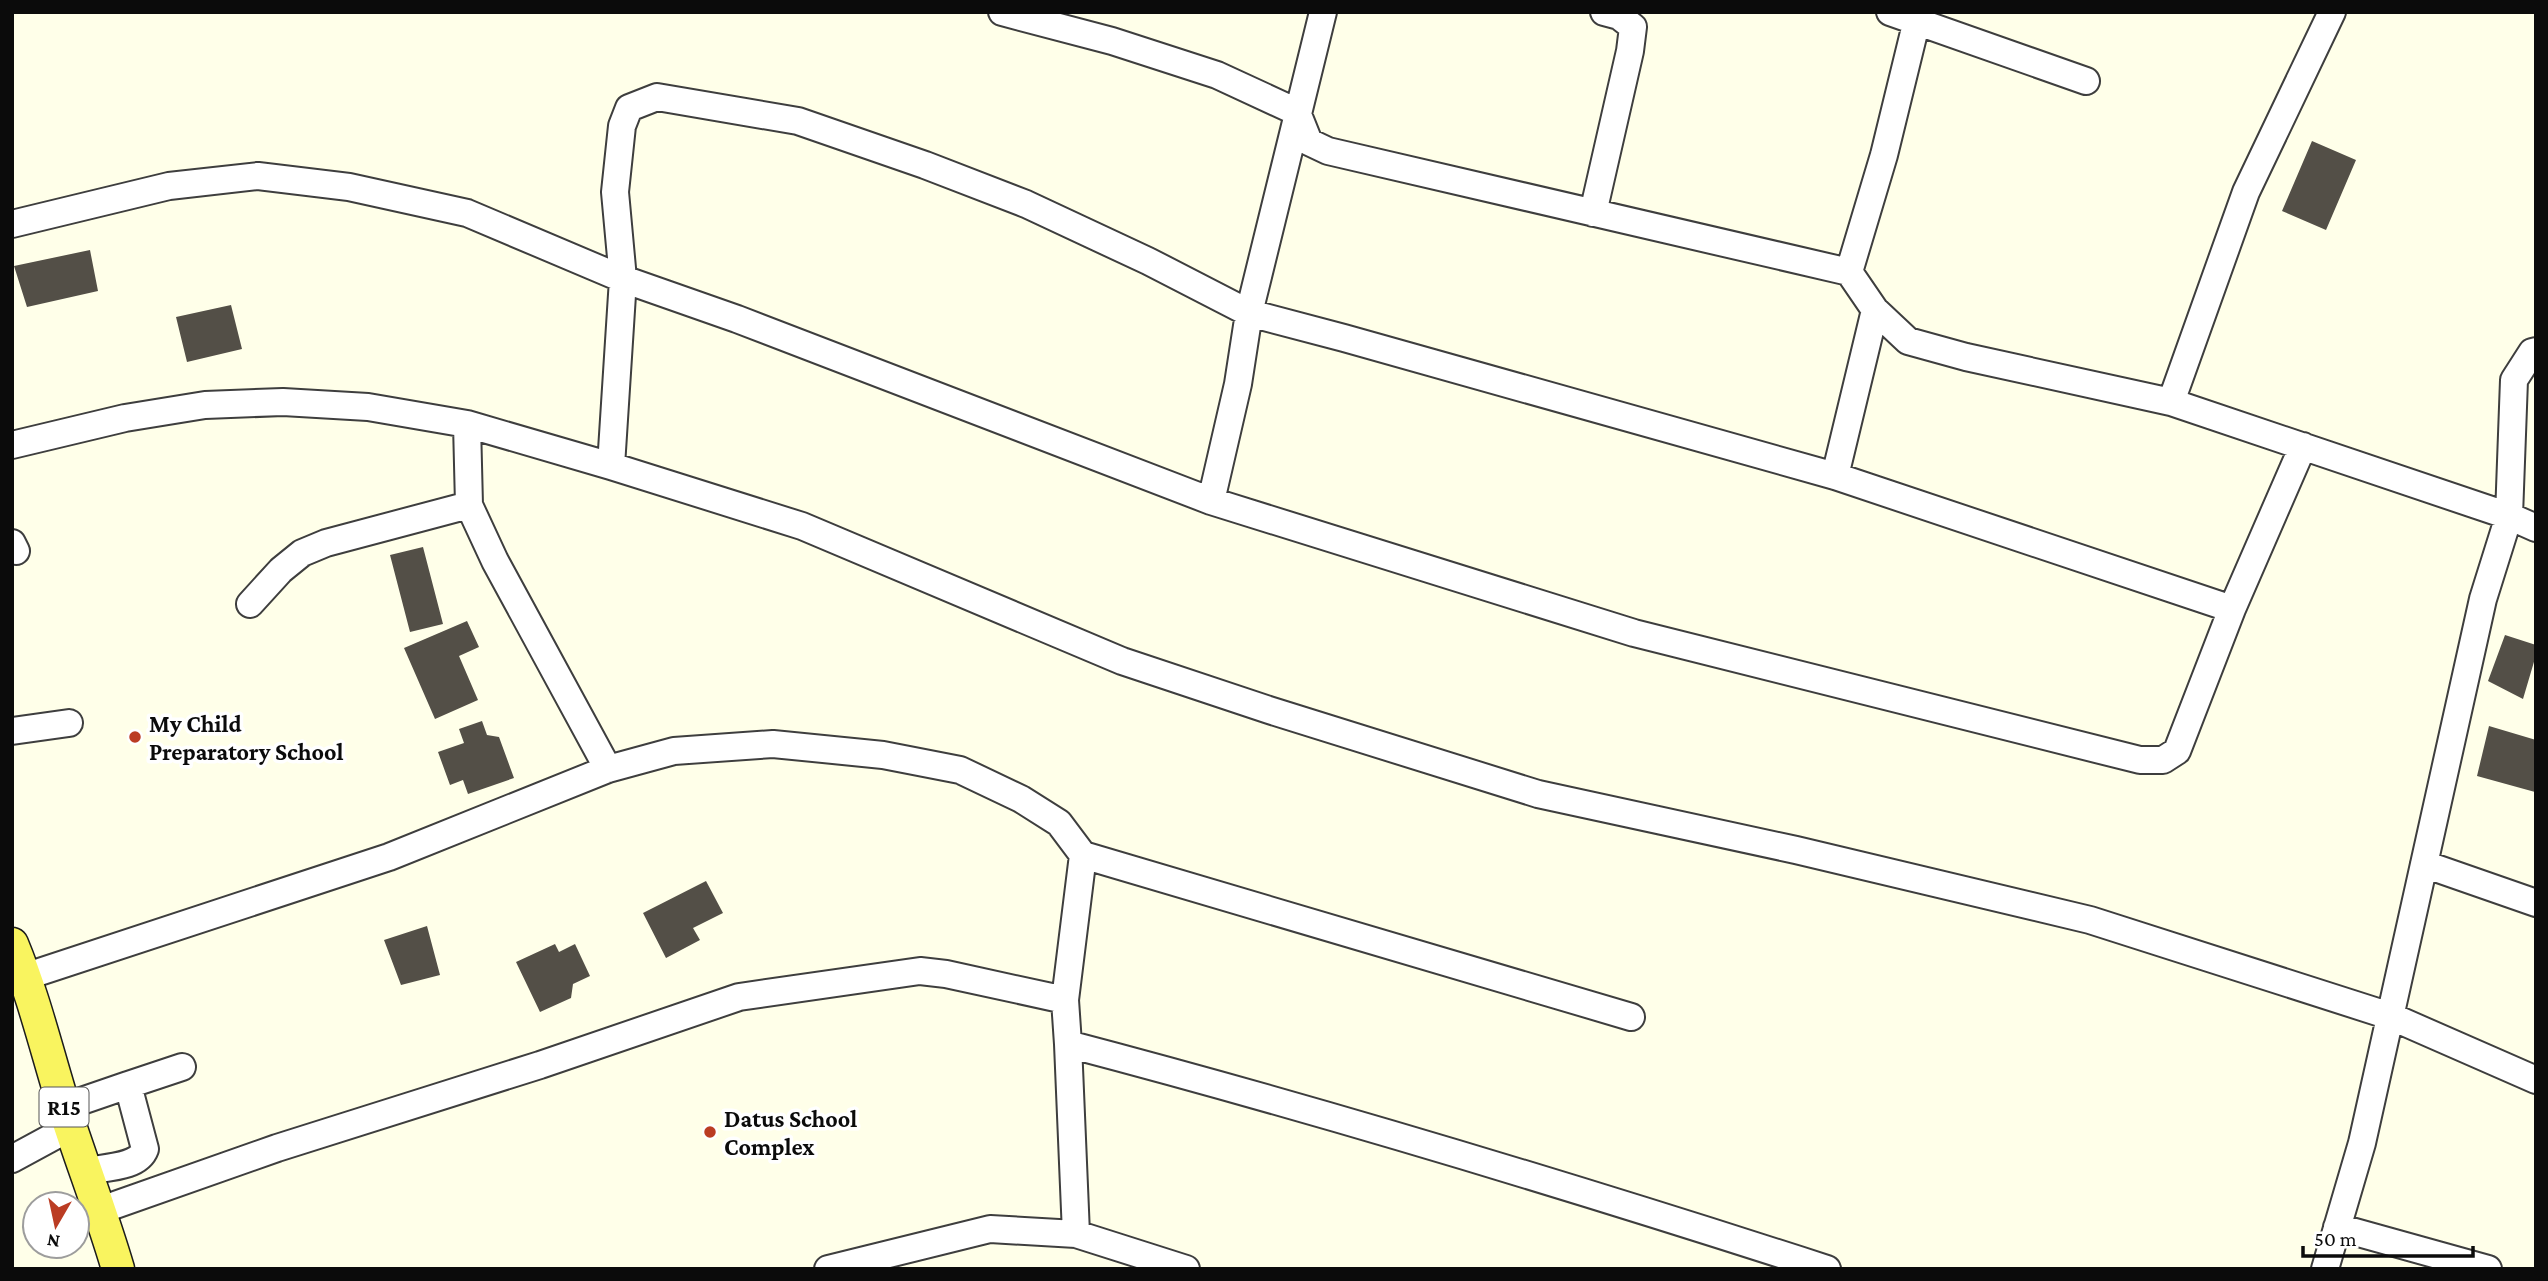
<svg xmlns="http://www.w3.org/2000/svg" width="2548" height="1281" viewBox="0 0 2548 1281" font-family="'Crimson Pro',serif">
<rect width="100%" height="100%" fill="#ffffe9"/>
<path fill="#534f47" d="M2312,141L2356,160L2326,230L2282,211Z
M90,250L98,291L27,307L14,266Z
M231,305L242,349L187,362L176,317Z
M423,547L443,624L410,632L390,555Z
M467,621L479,647L459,656L478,700L435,719L404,648Z
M2505,635L2536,645V655L2523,699L2488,681Z
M482,721L487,735L499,737L514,778L468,794L463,780L450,785L438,752L464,743L459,729Z
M2489,726L2536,740L2535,792L2477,776Z
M706,881L723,913L693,928L700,940L666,958L643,913Z
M427,926L440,975L401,985L384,940Z
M555,944L559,952L575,944L590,976L573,984L571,998L540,1012L516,962Z"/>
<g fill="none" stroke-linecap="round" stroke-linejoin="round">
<g stroke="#3e3e3e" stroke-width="30">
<path id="minor" d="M1002,12L1112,41L1217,75L1297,112L1309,142L1328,151L1849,272L1875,310L1908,341L1966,357L2171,402L2509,516L2536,528
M1890,12L2086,81
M1593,213L1630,51L1633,27L1619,16L1604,12
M12,224L169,186L258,176L349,187L467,213L623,279L737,319L1211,501L1634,633L2140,760H2163L2177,751L2232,609L2303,446
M1849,272L1884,155L1917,20
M2171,402L2246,192L2332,12
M467,424L469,505L495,561L608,769
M12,445L125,418L205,405L283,402L368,407L467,424L611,466L802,526L1122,661L1269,710L1538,794L1796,850L2090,920L2390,1016L2536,1080
M611,466L623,279L615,192L622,126L629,108L657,97L798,121L925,165L1026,204L1148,261L1249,313L1344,338L1835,476L2232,609
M1835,476L1875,310
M1211,501L1238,384L1249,313L1323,12
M12,543L16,551
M250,604L281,570L302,553L326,543L469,505
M12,731L69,723
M2424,864L2536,903
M12,981L389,857L608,769L674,751L773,744L883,755L960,770L1021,799L1059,823L1083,855
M1068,1044C1323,1111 1576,1188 1827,1269
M128,1085L182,1067
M64,1107L128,1085L145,1149C138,1168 105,1167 86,1171
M12,1159L71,1127
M101,1210L277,1148L540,1065L739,997L920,971L946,974L1065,1000
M2337,1227L2488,1269
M1076,1234L1068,1044L1065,1000L1083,855L1631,1017
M828,1269L990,1229L1076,1234L1186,1269
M2325,1269L2362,1143L2483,599L2509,516L2514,380L2532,352L2536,351"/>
</g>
<g stroke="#1c1c1c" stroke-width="35">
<path id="major" d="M12,944C34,997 47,1052 64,1107C81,1161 102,1214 118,1269"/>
</g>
<use href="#minor" stroke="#fff" stroke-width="26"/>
<use href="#major" stroke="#f9f45f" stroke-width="32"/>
</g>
<g fill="#bb3c23" stroke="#fff" stroke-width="2.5">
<circle cx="135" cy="737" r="7"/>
<circle cx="710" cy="1132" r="7"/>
</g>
<g text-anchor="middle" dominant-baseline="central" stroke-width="7" stroke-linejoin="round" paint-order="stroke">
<rect fill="#fff" stroke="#545454" stroke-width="2" x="39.5" y="1087.5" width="49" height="39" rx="5"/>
<g font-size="23" font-weight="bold" fill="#0b0b0b">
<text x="64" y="1107">R15</text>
</g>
<g font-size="24" font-weight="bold" fill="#0b0b0b" stroke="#fff" text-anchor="start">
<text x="149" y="723">My Child<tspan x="149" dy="28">Preparatory School</tspan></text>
<text x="724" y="1118">Datus School<tspan x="724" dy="28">Complex</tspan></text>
</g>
</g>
<rect width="2548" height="1281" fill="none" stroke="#0b0b0b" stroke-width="28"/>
<g transform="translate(56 1225) rotate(189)"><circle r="33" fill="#ffffff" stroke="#9d9d9d" stroke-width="2"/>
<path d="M0-5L12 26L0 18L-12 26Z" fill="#bb3c23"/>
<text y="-10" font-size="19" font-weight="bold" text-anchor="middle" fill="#0b0b0b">N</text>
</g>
<path d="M2303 1246v10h170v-10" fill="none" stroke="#0b0b0b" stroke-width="3.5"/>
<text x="2314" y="1246" font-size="21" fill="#0b0b0b" stroke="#ffffff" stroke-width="5" paint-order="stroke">50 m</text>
</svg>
